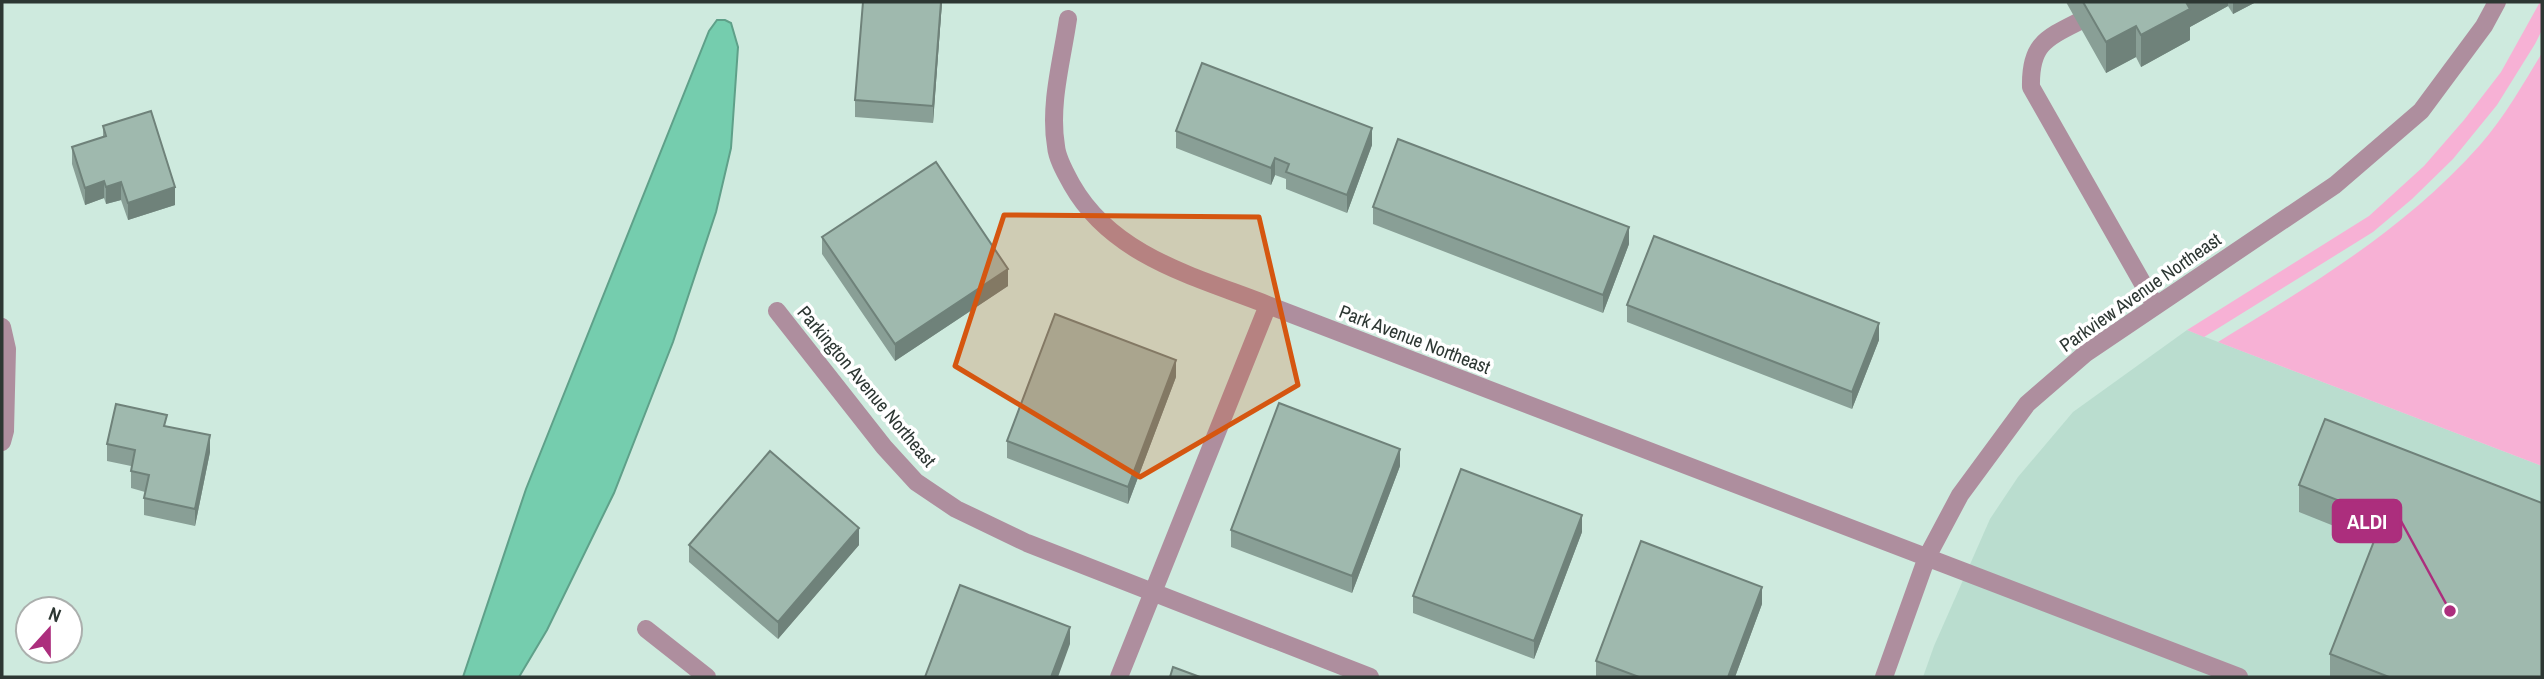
<svg xmlns="http://www.w3.org/2000/svg" width="2544" height="679" viewBox="0 0 2544 679" font-family="'Archivo Narrow',sans-serif">
<rect width="100%" height="100%" fill="#ceeade"/>
<path fill="#baddcf" d="M2187,330L2542,466V677H1923L1934,646L1990,519L2018,477L2073,412Z"/>
<path fill="#f7b1d5" d="M2540,2H2542V30L2535,44L2497,105L2453,159L2412,199L2373,232L2204,337L2187,330L2369,216L2424,166L2464,120L2501,72Z
M2542,53V466L2218,342C2314,283 2403,231 2480,145C2504,118 2523,84 2542,53Z"/>
<path fill="#75cdae" stroke="#5fa089" stroke-width="2" d="M717,20H725L731,23L738,47L731,148L716,212L673,342L614,493L547,630L519,677H463L526,489L709,31Z"/>
<g fill="none" stroke-linecap="round" stroke-linejoin="round">
<path stroke="#ae8e9e" stroke-width="18" d="M1068,19C1062,60 1049,105 1056,146C1057,159 1066,174 1072,185C1113,257 1197,277 1268,305L2239,677
M2078,22C2044,39 2030,46 2031,87L2155,305
M777,311L884,447L916,482L956,509L1027,543L1370,677
M2,327L7,349L5,431L2,442
M646,629L707,677
M1119,677L1268,305
M1884,677L1927,557L1960,495L2027,404L2086,353L2335,185L2421,111L2484,26L2497,2"/>
</g>
<path fill="#899f96" d="M863,2H942L933,123L855,117V100Z
M2066,2H2256L2233,14L2228,6L2190,27V40L2141,67L2136,57L2106,73Z
M103,126L175,205L128,220L121,200L106,204L104,198L85,205L72,164V147L103,137Z
M1176,131L1372,145L1347,213L1286,189V179L1275,175L1271,185L1176,148Z
M1373,207L1629,244L1603,313L1373,224Z
M822,237L1008,286L895,361L822,254Z
M1627,305L1879,340L1852,409L1627,322Z
M1176,377L1128,504L1007,458V441Z
M167,426L210,452L195,526L144,515V498L145,492L131,488V466L107,461V444Z
M1400,466L1352,593L1231,547V530Z
M2299,485L2542,503V677H2330V654L2374,542L2299,512Z
M1582,532L1534,659L1413,613V596Z
M689,545H859L778,639L689,562Z
M1762,604L1735,677H1596V661Z"/>
<path fill="#6f827a" d="M941,2H942L933,123V106Z
M2185,2H2228V6L2190,27V40L2141,67V35Z
M2233,2H2256L2233,14Z
M2136,26V57L2106,73V42Z
M1372,128V145L1347,213V195Z
M1275,158V175L1271,185V168Z
M104,181V198L85,205V188Z
M121,182V200L106,204V187Z
M175,187V205L128,220V203Z
M1629,227V244L1603,313V295Z
M1008,269V286L895,361V344Z
M1879,323V340L1852,409V392Z
M1176,360V377L1128,504V487Z
M210,435V452L195,526V509Z
M1400,449V466L1352,593V576Z
M1582,515V532L1534,659V641Z
M859,528V545L778,639V622Z
M1762,587V604L1735,677H1728Z
M1070,627V644L1058,677H1051Z"/>
<path fill="#9fb9ae" stroke="#6f827a" stroke-width="2" d="M863,2H941L933,106L855,100Z
M2083,2H2186L2190,9L2141,35L2136,26L2106,42Z
M1202,63L1372,128L1347,195L1286,172L1289,164L1275,158L1271,168L1176,131Z
M151,111L175,187L128,203L121,182L106,187L104,181L85,188L72,147L106,136L103,126Z
M1398,139L1629,227L1603,295L1373,207Z
M936,162L1008,269L895,344L822,237Z
M1654,236L1879,323L1852,392L1627,305Z
M1055,314L1176,360L1128,487L1007,441Z
M1279,403L1400,449L1352,576L1231,530Z
M116,404L167,415L164,426L210,435L195,509L144,498L149,475L131,471L135,450L107,444Z
M2325,419L2542,503V677H2389L2330,654L2383,518L2299,485Z
M770,451L859,528L778,622L689,545Z
M1461,469L1582,515L1534,641L1413,596Z
M1641,541L1762,587L1728,677H1639L1596,661Z
M960,585L1070,627L1051,677H925Z
M1173,667L1200,677H1170Z"/>
<path fill="#d55610" fill-opacity="0.2" stroke="#d55610" stroke-width="5" stroke-linejoin="round" d="M1004,215L1259,217L1298,385L1140,477L955,366Z"/>
<g text-anchor="middle" dominant-baseline="central" stroke-width="7" stroke-linejoin="round" paint-order="stroke">
<g font-size="19" fill="#2d3733" stroke="#fff">
<text transform="translate(2140 292) rotate(-35)">Parkview Avenue Northeast</text>
<text transform="translate(1415 339) rotate(21)">Park Avenue Northeast</text>
<text transform="translate(867 386) rotate(50)">Parkington Avenue Northeast</text>
</g>
</g>
<path fill="none" stroke="#ac2e7d" stroke-width="2.5" d="M2450 611L2401 521"/>
<circle fill="#ac2e7d" stroke="#fff" stroke-width="2.5" cx="2450" cy="611" r="7"/>
<rect fill="#ac2e7d" stroke="#ac2e7d" stroke-width="2.5" x="2333" y="500" width="68" height="42" rx="7"/>
<g font-size="21" text-anchor="middle" font-weight="bold" fill="#fff">
<text x="2367" y="529">ALDI</text>
</g>
<rect width="2544" height="679" fill="none" stroke="#2d3733" stroke-width="7"/>
<g transform="translate(49 630) rotate(21)"><circle r="33" fill="#ffffff" stroke="#abafad" stroke-width="2"/>
<path d="M0-5L12 26L0 18L-12 26Z" fill="#ac2e7d"/>
<text y="-10" font-size="19" font-weight="bold" text-anchor="middle" fill="#2d3733">N</text>
</g>
</svg>
